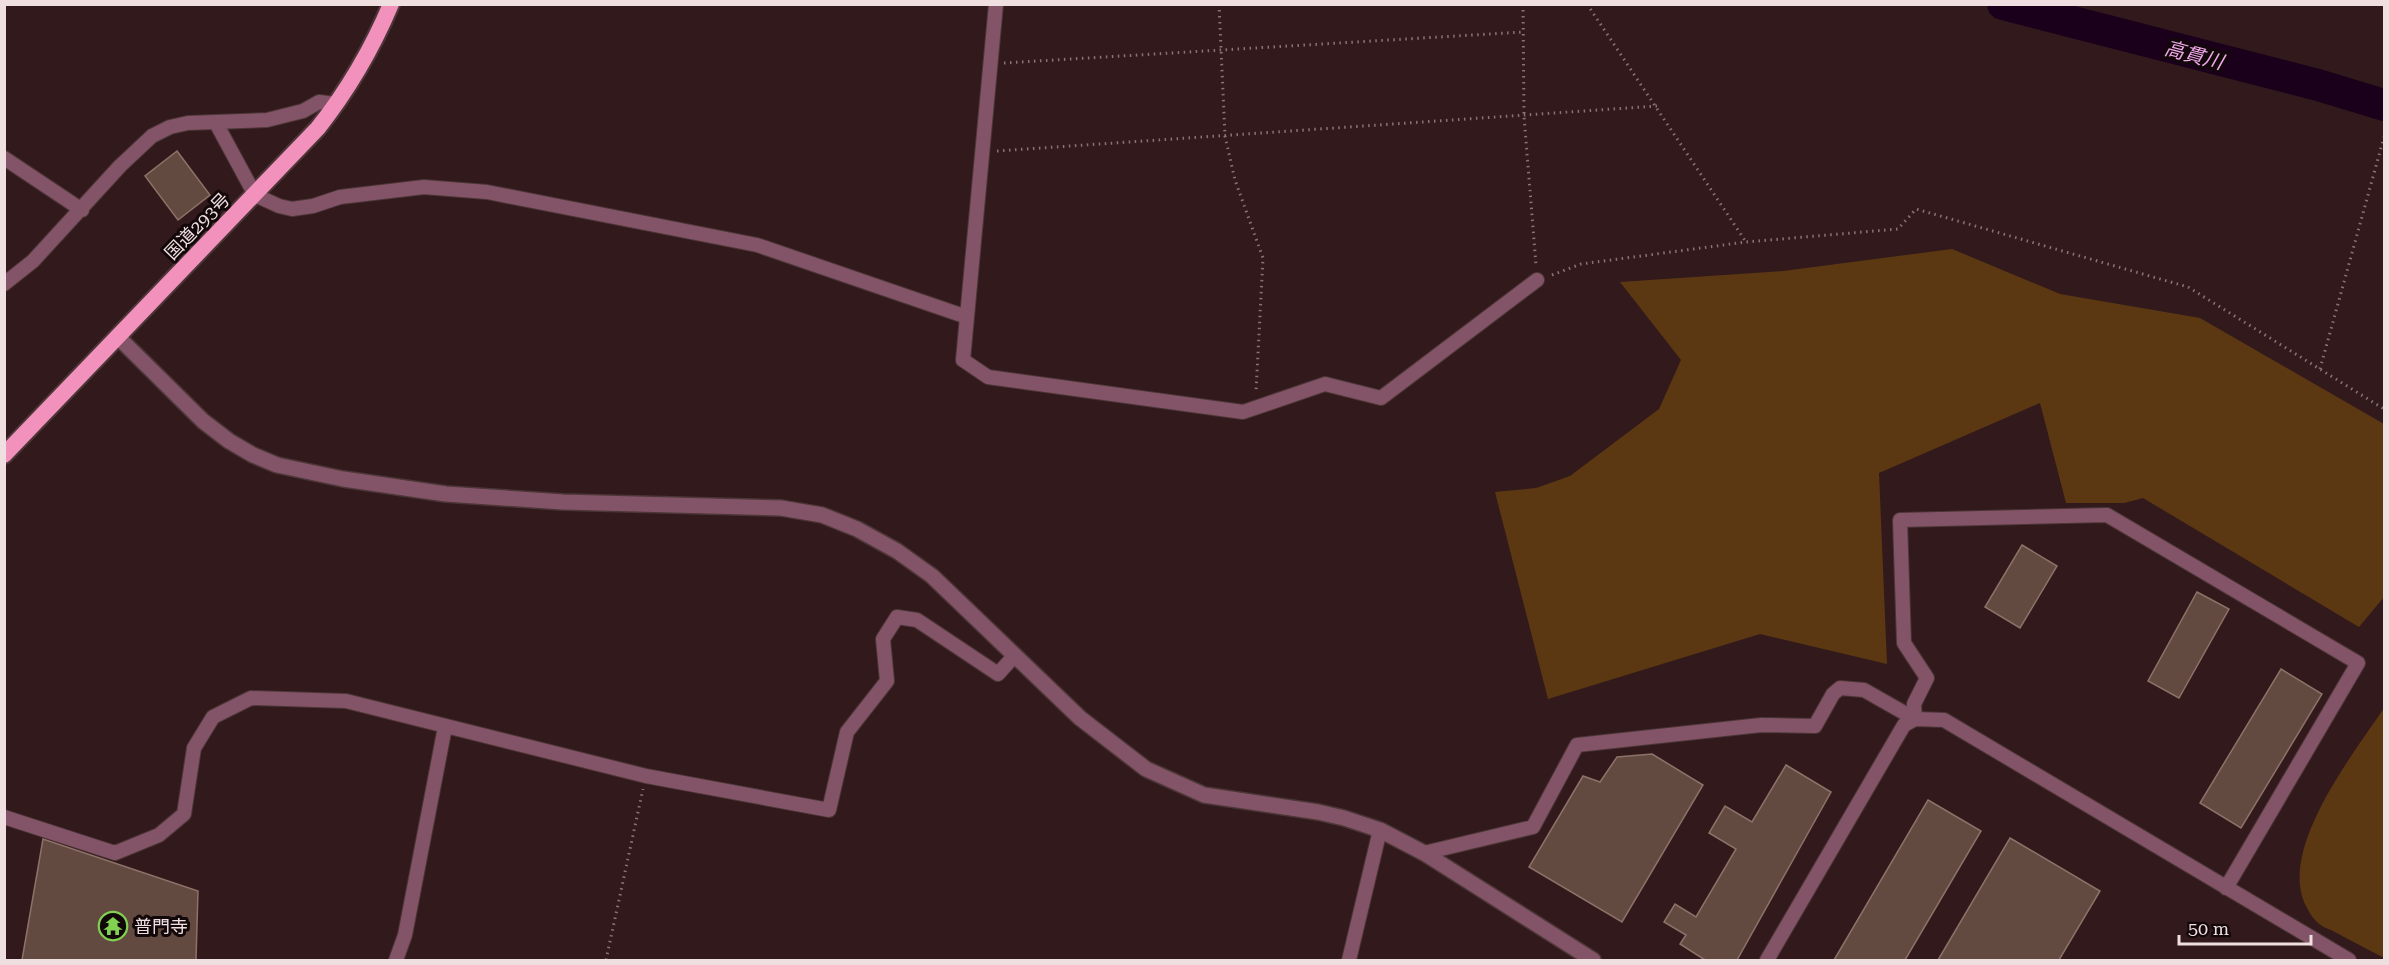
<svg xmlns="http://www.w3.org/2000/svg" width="2389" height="965" viewBox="0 0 2389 965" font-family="'Roboto Serif','Noto Sans JP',serif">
<rect width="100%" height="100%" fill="#321a1c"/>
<path fill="#5b3812" d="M1952,249L2060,294L2200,318L2384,424V597L2359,627L2143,498L2124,503H2066L2040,403L1879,473L1887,664L1760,634L1548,699L1495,492L1536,488L1570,476L1659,409L1681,360L1620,282L1783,271Z
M2384,708V958L2331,930C2318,926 2312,918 2306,906C2277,850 2354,753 2384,708Z"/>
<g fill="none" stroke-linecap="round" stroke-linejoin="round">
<path stroke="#1b001b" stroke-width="32" d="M2003,4L2318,85L2384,105"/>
</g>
<path fill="#634a41" stroke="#8d7268" stroke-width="1.5" d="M177,151L210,195L178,220L145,176Z
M2022,545L2057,566L2020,628L1985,607Z
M2197,592L2229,609L2179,698L2148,681Z
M2281,669L2322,694L2241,828L2200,803Z
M1652,754L1703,785L1622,922L1529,867L1583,776L1600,782L1617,757Z
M1786,765L1831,792L1737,960H1705L1680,944L1686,935L1664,922L1675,904L1696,917L1736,849L1709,833L1725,806L1752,822Z
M1928,800L1981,831L1905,960H1834Z
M2010,838L2100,891L2059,960H1938Z
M43,839L198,891L196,960H22Z"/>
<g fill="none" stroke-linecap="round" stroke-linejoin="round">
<g stroke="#4d3637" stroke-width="16">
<path id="minor" d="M996,4L963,360L988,377L1243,412L1325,384L1381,398L1537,280
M216,123L255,195L279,206L292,209L313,206L340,197L424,187L487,192L757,245L967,317
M4,158L82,210
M4,284L33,261L120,166L152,136L170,127L188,123L267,120L303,111L319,102L336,104
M1915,719L1914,704L1927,678L1904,643L1900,520L2107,515L2358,663L2226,888
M4,817L115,853L159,835L184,814L194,748L213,717L251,698L346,701L646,776L829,810L847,732L887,681L883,639L897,617L917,620L998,674L1015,655
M1424,853L1533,827L1577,745L1761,725L1815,726L1833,694L1840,688L1864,690L1915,719L1944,720L2349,960
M396,960L405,935L445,727
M1349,960L1380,830
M1767,960L1904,725L1915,719"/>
</g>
<g stroke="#4d3637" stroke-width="18">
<path id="tertiary" d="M118,337L203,421L229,441L253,455L277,465L343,479L446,494L563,502L781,508L822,515L857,529L897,551L932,576L1080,718L1146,769L1204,795L1318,812L1344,818L1380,830L1424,853L1593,960"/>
</g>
<g stroke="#4d3637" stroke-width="20">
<path id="trunk" d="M4,455L318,128C348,90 372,49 391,4"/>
</g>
<path stroke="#897475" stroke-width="3" stroke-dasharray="1.5 4.5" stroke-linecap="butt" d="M1219,4L1225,136L1235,180L1263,258L1256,392
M1523,4L1524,116L1536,265
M1587,4L1746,242
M1004,63L1523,32
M997,151L1657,106
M1552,275L1581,264L1746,242L1898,229L1916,209L2188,287L2384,409
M2320,369L2384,137
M606,960L643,789"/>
<use href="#minor" stroke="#835468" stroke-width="14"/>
<use href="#tertiary" stroke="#835468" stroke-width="15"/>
<use href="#trunk" stroke="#f292bc" stroke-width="16"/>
</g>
<defs>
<g id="temple-ring" transform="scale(1.5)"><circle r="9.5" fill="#130809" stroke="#81d051" stroke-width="1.5"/><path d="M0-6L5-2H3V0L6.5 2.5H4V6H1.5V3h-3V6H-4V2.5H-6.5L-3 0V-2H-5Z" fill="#81d051"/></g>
</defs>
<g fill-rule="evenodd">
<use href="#temple-ring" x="113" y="926"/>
</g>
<g text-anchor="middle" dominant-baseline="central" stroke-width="6" stroke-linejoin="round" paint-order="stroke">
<g font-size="18" fill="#f0dfe0" stroke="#130809">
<text transform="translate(197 226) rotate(-46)">国道293号</text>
</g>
<g font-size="18" fill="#f0dfe0" stroke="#130809" text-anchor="start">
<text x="134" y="926">普門寺</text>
</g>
<g font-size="20" font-style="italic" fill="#f0a7ec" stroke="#130809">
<text transform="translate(2194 55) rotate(15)">高貫川</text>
</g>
</g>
<rect width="2389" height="965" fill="none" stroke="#f0dfe0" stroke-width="12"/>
<path d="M2179 935v9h132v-9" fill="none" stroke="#f0dfe0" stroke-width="3"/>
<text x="2188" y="935" font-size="18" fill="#f0dfe0" stroke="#130809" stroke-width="4.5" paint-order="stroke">50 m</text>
</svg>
